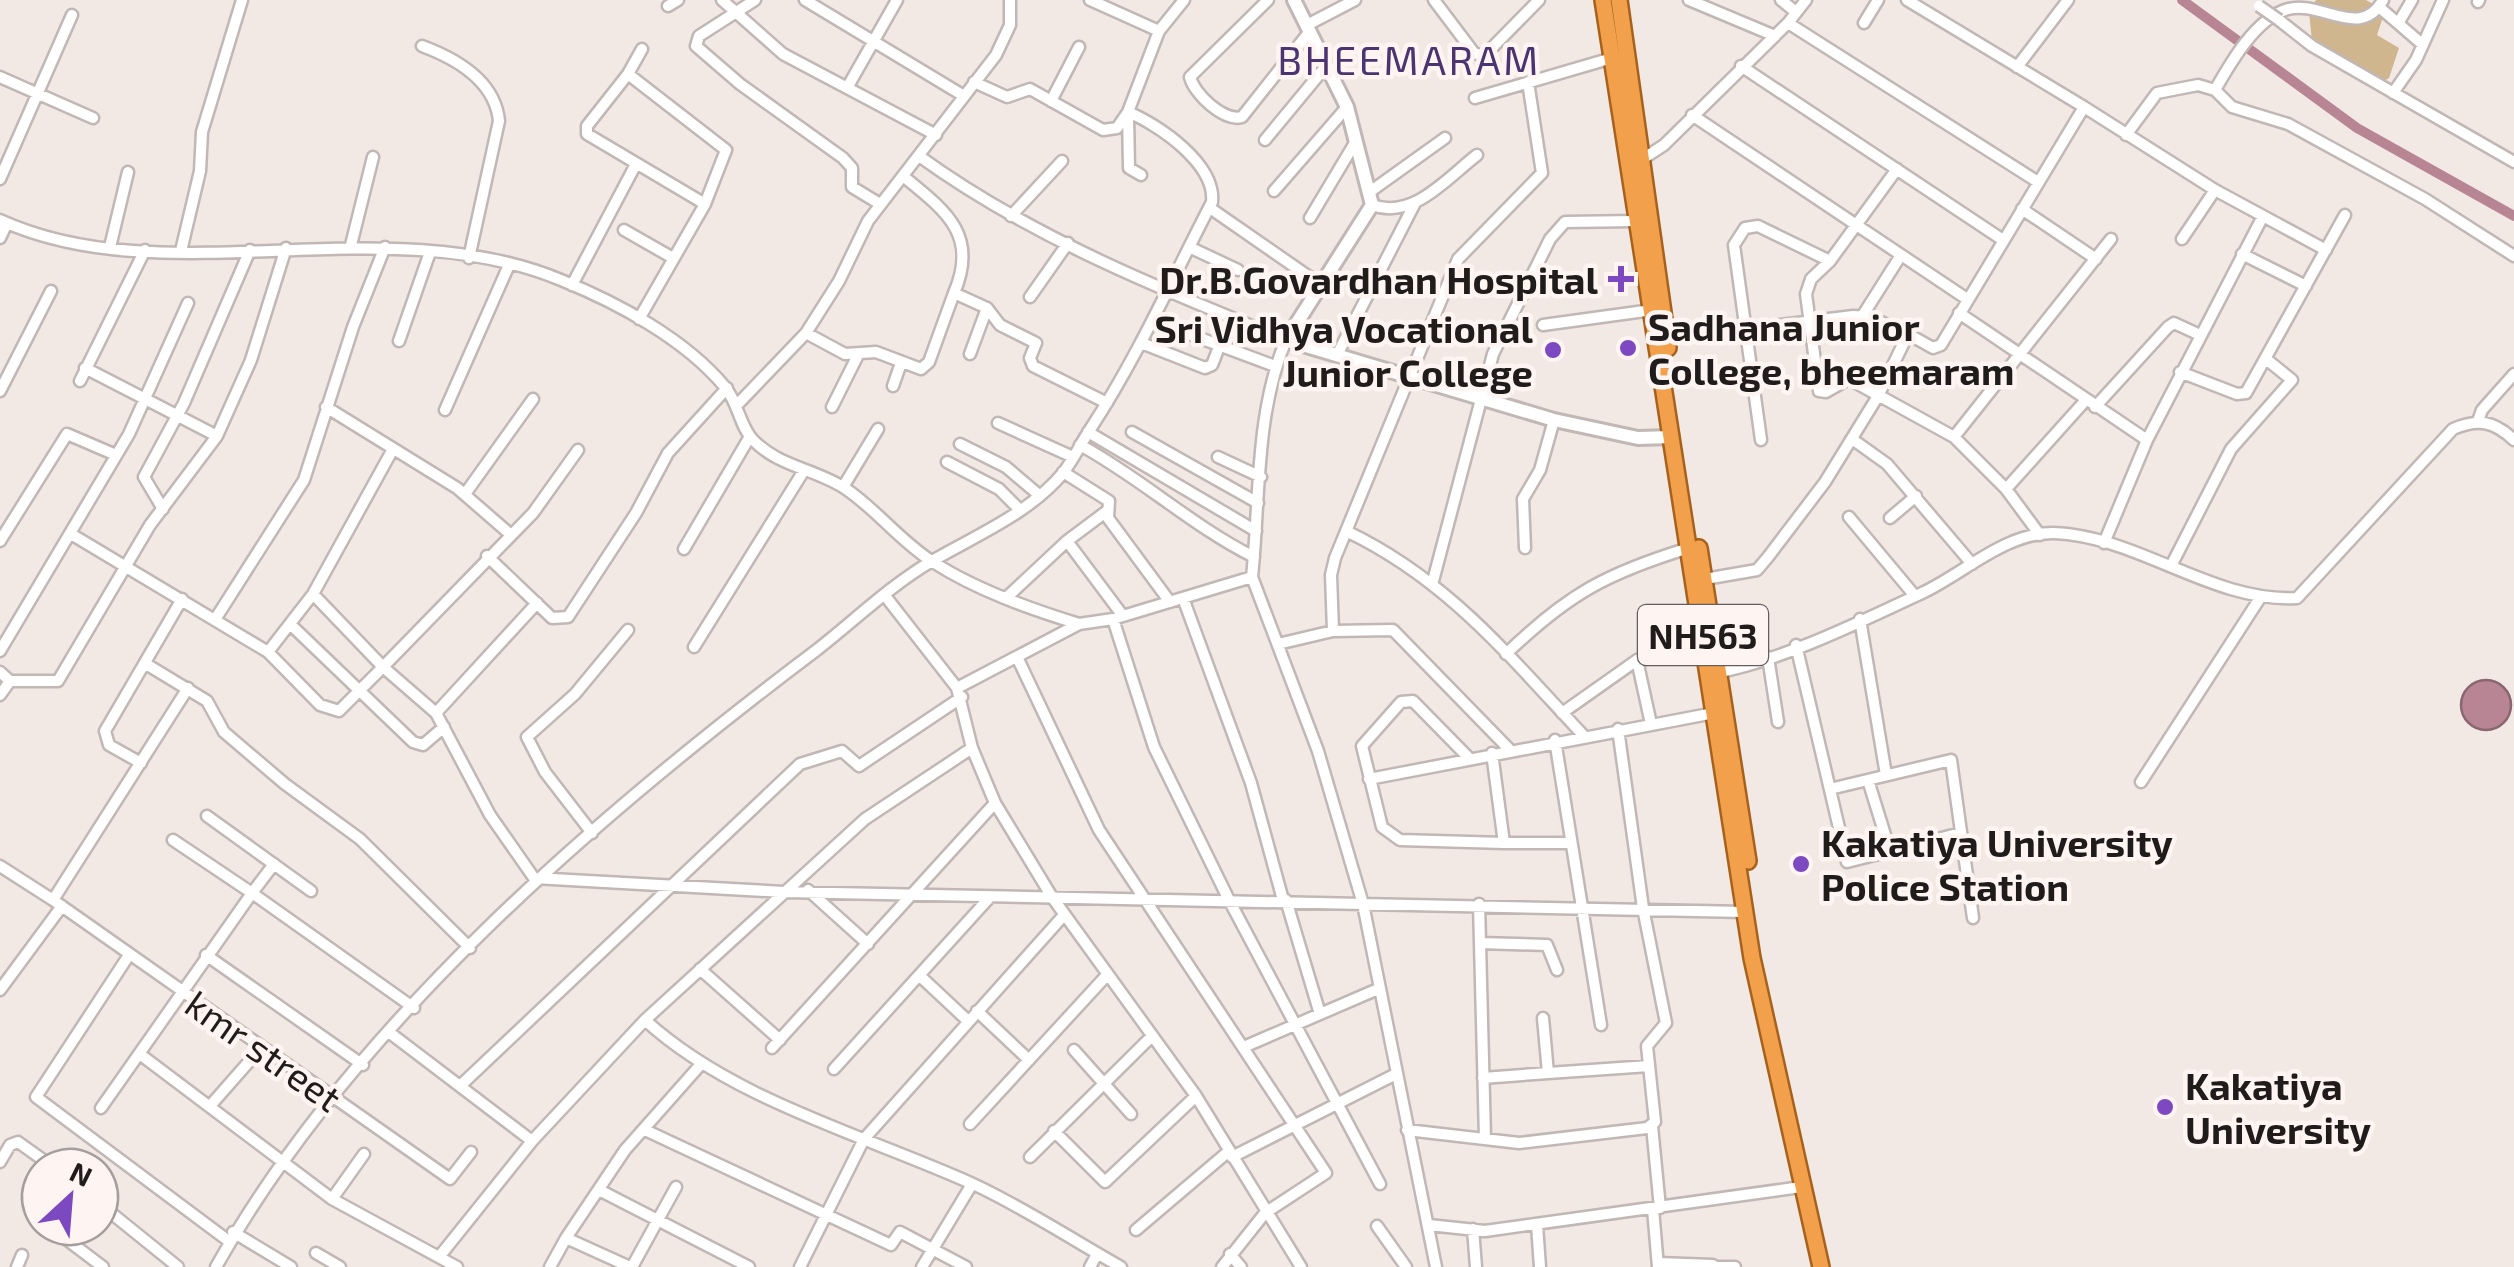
<svg xmlns="http://www.w3.org/2000/svg" width="2514" height="1267" viewBox="0 0 2514 1267" font-family="'Exo 2',sans-serif">
<rect width="100%" height="100%" fill="#f2e8e4"/>
<path fill="#cfb68f" d="M2316,0H2366L2385,11L2377,35L2399,48L2389,78L2382,82L2312,41L2309,12Z"/>
<path fill="#b88594" stroke="#8a6670" stroke-width="2.5" d="M2461 705a25 25 0 1 1 50 0a25 25 0 1 1-50 0Z"/>
<g fill="none" stroke-linecap="round" stroke-linejoin="round">
<path stroke="#b88594" stroke-width="10" d="M2182,0L2357,128L2514,216"/>
<g stroke="#c1b7b4" stroke-width="15">
<path id="minor" d="M722,0L783,54L936,135
M755,0L699,36L696,46L740,84L843,158L852,168V187L880,204
M805,0L964,96
M1090,0L1159,31
M1268,0L1190,77C1194,94 1224,122 1242,117L1310,31
M1434,0L1474,53L1484,56L1539,0
M1689,0L1775,36
M1781,0L1796,12
M1907,0L2084,107
M2478,2L2479,0
M668,6L678,0
M2379,7L2422,44
M2279,20L2312,46L2514,162
M2399,22L2412,0
M1788,23L2038,182
M1864,23L1878,0
M1307,25L1355,0
M422,46C457,59 495,81 499,121L469,258
M642,49L628,74L587,126V134L705,204
M1741,66L2003,240
M2017,67L2068,0
M628,74L726,150L705,204L639,319
M0,77L93,118
M974,82L1007,97L1030,89L1103,130L1117,128L1128,112
M847,88L897,0
M2215,90C2231,62 2256,18 2288,9C2321,0 2361,41 2383,0
M2393,93L2416,60L2443,0
M1475,98L1612,58
M1051,101L1079,47
M1128,113L1129,168L1141,175
M1692,115L1967,299
M2126,135L2157,93L2198,85L2215,90L2232,107L2288,124L2425,199L2514,256
M1265,140L1327,65
M919,156C1029,236 1160,289 1286,340C1255,413 1260,500 1252,577
M1638,162L1664,145L1788,23L1806,0
M903,176C946,211 979,235 954,293L987,308L970,354
M0,179L72,15
M1274,191L1347,107
M1371,191L1445,138
M1372,205C1413,220 1446,179 1477,155
M1210,208L1318,283
M2022,209L2096,259
M1011,216L1062,161
M1310,218L1356,141
M0,220C166,296 383,206 561,280C618,303 685,339 725,387C738,402 740,427 753,440C779,467 816,469 846,489C877,510 901,542 933,562C976,590 1030,609 1079,624
M624,230L673,258
M0,238L7,223
M2182,239L2215,190
M351,245L373,157
M110,247L128,172
M1189,247L1238,270
M181,251L200,171L202,132L242,0
M2242,254L2306,286
M1830,261L1811,279L1806,294L1819,391L1826,392L1849,379L1954,437L2006,489
M572,285L636,164
M1030,297L1068,243
M987,308L1000,325L1036,343L1030,358L1033,366L1107,403
M1959,313L2147,440
M1863,315L1901,255
M1154,321L1275,366
M1543,325L1652,310
M806,333L845,354L876,352L921,369L929,362L954,293
M1667,339L1853,316L1870,317L1908,334
M399,341L430,252
M1144,344L1205,368L1212,365L1219,347
M1337,355L1415,203
M2180,372L2237,394L2246,393L2345,215
M80,381L145,250
M893,386L901,363
M0,391L51,291
M736,406L806,333L839,281L868,221L996,55L1010,25V0
M326,407L457,488L510,534
M832,407L857,357
M2095,407L2168,327L2174,323L2200,335
M445,410L509,265
M2478,421L2482,410L2514,374
M998,423L1073,457
M1088,432L1256,531
M1132,432L1258,503
M217,436L251,360L286,248
M1954,437L2111,239
M1852,439L1887,464L1972,564
M1761,440L1734,245L1745,228L1758,226L1830,261L1897,169
M960,444L1006,467L1039,495
M1080,445C1141,478 1192,526 1254,557
M578,450L533,513L383,667L436,713L490,815L534,878L784,892L1745,912
M1218,457L1261,477
M947,462L999,489L1019,509
M1063,472L1109,501L1108,518L1170,602
M843,487L878,429
M465,494L533,399
M163,509L144,477L184,403L250,250
M1849,517L1915,596
M1890,518L1916,496
M1346,531C1447,579 1508,655 1583,735
M71,534L268,652L320,705L339,711L383,667L313,594
M2040,535L2006,489L2085,401
M0,541L67,434L116,455
M1067,541L1107,511
M2104,543L2147,440L2262,218
M1525,548L1523,499L1540,470L1554,420
M684,549L749,438
M487,556L552,618L568,617L636,513L668,453L727,388
M2171,566L2231,449L2292,380L2266,359
M1705,579L1757,570L1768,557L1825,482L1878,396L1908,334L1933,348L1941,345L2084,107L2215,190L2326,250
M1433,581L1493,354L1550,239L1565,222L1636,221
M886,597L957,688L972,748L995,803L1052,897L1196,1096L1301,1267
M1006,598L1067,541L1123,616
M1183,598L1251,783L1283,900
M216,618L304,480L353,327L385,247
M1113,619L1154,747L1229,900L1380,1184
M1860,619L1886,775
M290,624L413,742L423,745L444,727
M1333,631L1331,575L1335,558L1458,259L1542,173L1528,82
M1278,644L1333,631L1393,630L1509,749
M1796,645L1847,862L1961,833
M694,647L803,472
M0,651L129,434L188,303
M268,652L313,594L393,449
M1506,654C1568,594 1607,573 1689,548
M1017,657L1099,830L1326,1173L1265,1213L1222,1267
M1768,657L1778,722
M146,664L207,701L224,732L285,784L360,839L470,948
M0,672L10,681H58L150,525L217,436L85,368
M1715,673C1781,661 1860,622 1922,593C1963,574 2006,532 2054,533C2138,536 2213,603 2297,598L2453,429C2478,418 2494,421 2514,440
M957,688L1079,624L1113,619L1252,577L1318,751L1363,904L1436,1267
M0,695L10,681
M436,713L537,603
M1562,713L1637,660
M1651,724L1637,660L1705,650
M1555,740L1601,1025
M1492,753L1504,843H1570
M1468,757L1413,701L1401,702L1362,746L1382,827L1400,840L1504,843
M141,763L109,745L105,731L182,599
M1369,779L1714,713
M1868,780L1890,851
M2141,782L2260,598
M1830,789L1951,760L1973,918
M207,816L311,891
M592,833L545,772L527,737L575,694L628,630
M173,840L252,893L274,864
M0,866L53,900L188,688
M808,890L868,944
M53,900L450,1179L471,1152
M1286,900L1320,1014
M1479,904L1485,1138
M1480,943L1547,945L1557,970
M129,955L36,1097L230,1242
M206,955L363,1065
M700,969L780,1040
M920,976L968,1021
M0,990L62,906
M977,1011L1029,1060
M1543,1018L1548,1073L1649,1066
M645,1020C732,1100 867,1136 973,1184C1025,1208 1071,1239 1121,1267
M390,1033L532,1141
M1246,1046L1378,989
M772,1048L995,803
M1074,1050L1131,1114
M141,1055L332,1199L457,1267
M834,1069L990,897
M1483,1078L1548,1073
M460,1086L800,764L842,751L859,766L962,697
M210,1106L261,1048
M101,1108L252,893L414,1008
M970,1124L1107,975
M1652,1126L1660,1208
M645,1130L891,1245L900,1232L966,1267
M1407,1130L1519,1143L1647,1128L1655,1122L1647,1046L1666,1023L1643,908L1618,729
M1054,1131L1105,1182L1196,1096
M1030,1157L1152,1036
M1232,1157L1394,1075
M0,1162L10,1145L18,1142L53,1167
M601,1191L749,1267
M332,1199L364,1154
M100,1204L178,1267
M1653,1209L1658,1267
M1429,1225L1485,1231L1801,1187
M1537,1225L1540,1267
M1377,1226L1406,1267
M1473,1229L1476,1267
M1136,1230L1229,1151
M233,1232L291,1267
M566,1238L625,1150L702,1063
M66,1239L103,1267
M316,1253L340,1267
M1230,1254L1241,1267
M439,1257L532,1141L645,1020L865,819L972,748
M1658,1263L1713,1265
M17,1267L22,1255
M216,1267C351,1026 599,814 818,649C855,620 891,585 932,561C975,536 1030,513 1063,473C1073,460 1081,443 1091,428C1138,356 1172,279 1212,202C1216,164 1159,125 1128,112L1159,31L1184,0
M550,1267L566,1238L630,1267
M632,1267L676,1187
M800,1267L864,1139L1064,915
M922,1267L972,1184
M1090,1267L1097,1254
M1713,1267H1735"/>
</g>
<g stroke="#c1b7b4" stroke-width="18">
<path id="tertiary" d="M1294,0L1347,107L1372,205L1286,340L1554,420L1638,438L1672,437"/>
</g>
<g stroke="#a6621d" stroke-width="20">
<path id="trunk" d="M1603,0L1752,958L1821,1267
M1619,0L1668,348
M1699,548L1748,861"/>
</g>
<use href="#minor" stroke="#fff" stroke-width="10"/>
<use href="#tertiary" stroke="#fff" stroke-width="12"/>
<use href="#trunk" stroke="#f2a04b" stroke-width="15"/>
<g stroke="#c1b7b4" stroke-width="15" stroke-linecap="butt">
<path id="minor-bridge" d="M2259,6L2279,20"/>
</g>
<use href="#minor-bridge" stroke="#fff" stroke-width="10"/>
</g>
<g fill="#7c49c1" stroke="#fef5f3" stroke-width="4">
<path d="M1616 264h10v10h10v10h-10v10h-10v-10h-10v-10h10z"/>
<circle cx="1628" cy="348" r="10"/>
<circle cx="1553" cy="350" r="10"/>
<circle cx="1801" cy="864" r="10"/>
<circle cx="2165" cy="1107" r="10"/>
</g>
<g text-anchor="middle" dominant-baseline="central" stroke-width="9" stroke-linejoin="round" paint-order="stroke">
<rect fill="#fef5f3" stroke="#635d5c" stroke-width="2.5" x="1638" y="605" width="130" height="60" rx="8"/>
<g font-size="35" font-weight="bold" fill="#201c1b">
<text x="1703" y="635">NH563</text>
</g>
<g font-size="38" font-weight="bold" fill="#201c1b" stroke="#fef5f3" text-anchor="start">
<text x="1598" y="279" text-anchor="end">Dr.B.Govardhan Hospital</text>
<text x="1648" y="326">Sadhana Junior<tspan x="1648" dy="44">College, bheemaram</tspan></text>
<text x="1533" y="328" text-anchor="end">Sri Vidhya Vocational<tspan x="1533" dy="44">Junior College</tspan></text>
<text x="1821" y="842">Kakatiya University<tspan x="1821" dy="44">Police Station</tspan></text>
<text x="2185" y="1085">Kakatiya<tspan x="2185" dy="44">University</tspan></text>
</g>
<g font-size="38" fill="#201c1b" stroke="#fef5f3">
<text transform="translate(264 1050) rotate(35)">kmr street</text>
</g>
<g font-size="40" letter-spacing="2.5" fill="#4b3470" stroke="#fef5f3">
<text x="1409" y="59">BHEEMARAM</text>
</g>
</g>
<g transform="translate(70 1197) rotate(26)"><circle r="48" fill="#fef5f3" stroke="#a59e9d" stroke-width="2.5"/>
<path d="M0-8L18 38L0 25L-18 38Z" fill="#7c49c1"/>
<text y="-15" font-size="28" font-weight="bold" text-anchor="middle" fill="#201c1b">N</text>
</g>
</svg>
